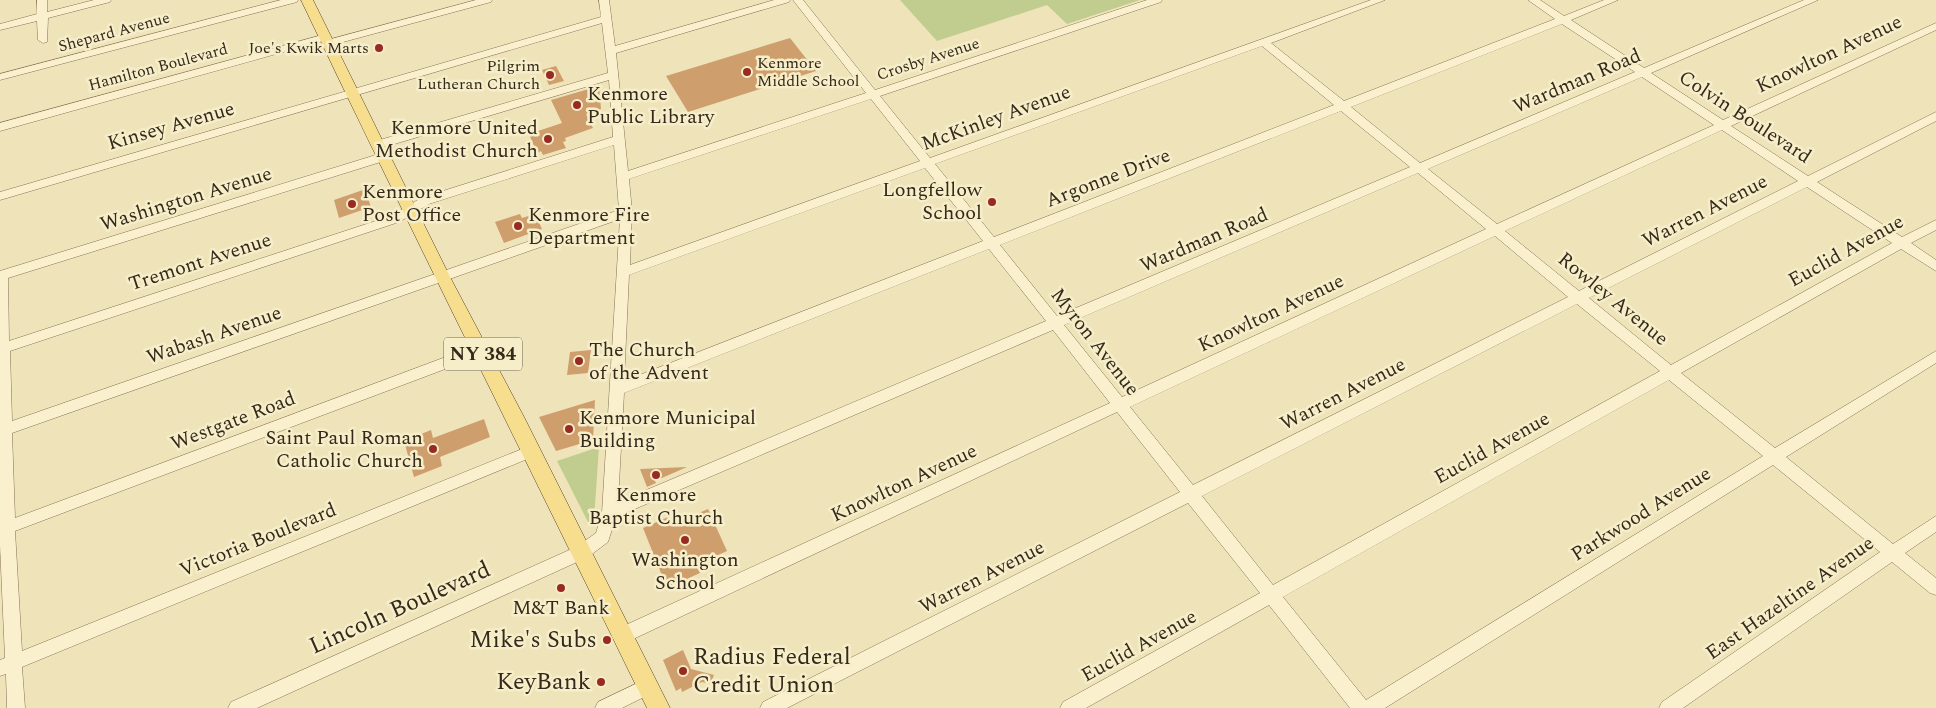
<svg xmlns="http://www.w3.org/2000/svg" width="1936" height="708" viewBox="0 0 1936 708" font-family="Spectral,serif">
<rect width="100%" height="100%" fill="#efe3ba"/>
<path fill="#c1cd8e" d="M900,0H1140L1067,24L1047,5L937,41Z
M599,447L594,520L588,522L557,461Z"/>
<path fill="#cf9e6d" d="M790,38L816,71L688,112L666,76Z
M556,66L564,81L549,85L542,70Z
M599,86L601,109L586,114L593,128L565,138L566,141L563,142L566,148L543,155L541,151L537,153L529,134L562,123L551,100Z
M363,190L364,196L367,195L371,207L339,218L334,200Z
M520,214L522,218L535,214L542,229L504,243L495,222Z
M591,350L588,373L567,375L570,352Z
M595,400L593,440L556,451L539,417Z
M484,419L490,437L440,457L442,466L414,477L404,441L431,430L433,438Z
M687,467L655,481L656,483L647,487L640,469Z
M708,509L727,551L696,565L700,573L667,588L643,528L675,514L678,522Z
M683,650L691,669L714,675L710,684L702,682L682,692L681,688L676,691L663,660Z"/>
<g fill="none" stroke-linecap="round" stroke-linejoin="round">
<g stroke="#867254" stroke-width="1">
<path id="minor" d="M37,0H47V12L94,0H111L110,2L48,18L47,42L43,43L38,40L37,21L0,30V24L37,14Z
M281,0H298L297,2L0,80V74Z
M476,0H492L491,2L332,45H324L323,43L324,41Z
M599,0H609L615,46L774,0H790L789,2L616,53L628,171L866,93L793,0H803L875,90L1147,0H1162L1161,2L880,96L930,158L1371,0H1385L1271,43L1344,101L1555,19L1528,0H1540L1564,16L1604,0H1618L1571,20L1644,68L1804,0H1818L1651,73L1723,120L1936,23V30L1731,126L1808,176L1936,112V121L1817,182L1902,237L1936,220V230L1911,243L1936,260V271L1901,249L1681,373L1775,448L1936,351V363L1786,457L1893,544L1936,516V532L1905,553L1936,578V595L1930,593L1892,562L1683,708H1659L1662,702L1880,552L1773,465L1385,708H1350L1269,605L1086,708H1060L1063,702L1260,593L1188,503L787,708H760L763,702L1180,492L1117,412L629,641L623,643L617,641L615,635L617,629L1110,403L1053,330L616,517L608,542L588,557L257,708H228L231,702L576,547L596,533L602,513L620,219L12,433L15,518L475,346L480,345L485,346L487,350L485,354L15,531L22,651L527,447L532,445L537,447L539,451L537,455L22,667L25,708H7L6,674L0,676V660L5,658L0,545V271L379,154H387L389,157L387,160L8,278L9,341L391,216L421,198L613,137L609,80L381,148H373L371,145L373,142L608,73L602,23L0,200V192L601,17ZM1562,24L1635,72L1420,163L1351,107ZM1262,46L1334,105L994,237L935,164ZM1642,77L1714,125L1497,224L1428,169ZM871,99L920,161L630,265L632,212L629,179ZM1341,111L1410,167L1057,316L1000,245ZM1722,130L1798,181L1579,291L1505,231ZM614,145L619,210L12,421L10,351L399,222L429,204ZM925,168L983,241L624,381L629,275ZM1418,173L1486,229L1122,397L1064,325ZM1807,187L1892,243L1671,365L1589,298ZM1495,236L1568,297L1193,485L1130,407ZM989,249L1046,321L618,502L624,393ZM1577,304L1660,371L1273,585L1202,496ZM1669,380L1763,456L1366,700L1283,597Z
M326,34L330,35L331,37L330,39L0,131V123Z
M648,678L654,680L657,686L654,692L622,708H595L598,702Z"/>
</g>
<g stroke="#534029" stroke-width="1">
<path id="major" d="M301,0H313L450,277L524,417L670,708H647C532,472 414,237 301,0Z"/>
</g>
<use href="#minor" fill="#faf0cd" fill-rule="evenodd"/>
<use href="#major" fill="#f6de8e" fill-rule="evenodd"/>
</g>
<g fill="#972a21" stroke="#f6edc9" stroke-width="2">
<circle cx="379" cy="48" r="5"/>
<circle cx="747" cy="72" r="5"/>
<circle cx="550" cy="75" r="5"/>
<circle cx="577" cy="105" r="5"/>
<circle cx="548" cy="139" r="5"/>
<circle cx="992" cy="202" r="5"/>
<circle cx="352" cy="204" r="5"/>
<circle cx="518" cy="226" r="5"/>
<circle cx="579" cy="361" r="5"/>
<circle cx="569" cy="429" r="5"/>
<circle cx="433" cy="449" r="5"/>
<circle cx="656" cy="475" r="5"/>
<circle cx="685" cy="540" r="5"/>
<circle cx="561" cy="588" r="5"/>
<circle cx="607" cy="640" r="5"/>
<circle cx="683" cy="671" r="5"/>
<circle cx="601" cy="682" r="5"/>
</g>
<g text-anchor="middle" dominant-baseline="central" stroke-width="5" stroke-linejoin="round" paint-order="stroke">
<g font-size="16" fill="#34291a" stroke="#f6edc9">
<text transform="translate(114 32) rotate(-15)">Shepard Avenue</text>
<text transform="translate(928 59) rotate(-18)">Crosby Avenue</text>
<text transform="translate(158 67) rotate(-15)">Hamilton Boulevard</text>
</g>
<g font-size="16" fill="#34291a" stroke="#f6edc9" text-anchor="end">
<text x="369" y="48">Joe's Kwik Marts</text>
<text x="757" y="63" text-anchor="start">Kenmore<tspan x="757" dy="18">Middle School</tspan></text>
<text x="540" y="66">Pilgrim<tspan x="540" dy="18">Lutheran Church</tspan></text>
</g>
<rect fill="#f6edc9" stroke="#6e644e" stroke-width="1" x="444" y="337.5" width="78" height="33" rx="4"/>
<g font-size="19" font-weight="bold" fill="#34291a">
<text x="483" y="354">NY 384</text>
</g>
<g font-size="20" fill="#34291a" stroke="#f6edc9">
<text transform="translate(1829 54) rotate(-25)">Knowlton Avenue</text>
<text transform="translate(1577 81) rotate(-23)">Wardman Road</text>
<text transform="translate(1745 117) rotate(33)">Colvin Boulevard</text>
<text transform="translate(996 118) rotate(-20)">McKinley Avenue</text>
<text transform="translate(171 126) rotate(-16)">Kinsey Avenue</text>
<text transform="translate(1108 178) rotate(-21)">Argonne Drive</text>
<text transform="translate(186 199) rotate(-17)">Washington Avenue</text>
<text transform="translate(1705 211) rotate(-27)">Warren Avenue</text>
<text transform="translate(1204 240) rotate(-23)">Wardman Road</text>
<text transform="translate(1846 251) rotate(-29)">Euclid Avenue</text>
<text transform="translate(200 262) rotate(-18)">Tremont Avenue</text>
<text transform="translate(1613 299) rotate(39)">Rowley Avenue</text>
<text transform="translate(1271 313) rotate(-25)">Knowlton Avenue</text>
<text transform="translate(214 335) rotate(-19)">Wabash Avenue</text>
<text transform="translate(1095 342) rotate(52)">Myron Avenue</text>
<text transform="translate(1343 394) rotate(-27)">Warren Avenue</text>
<text transform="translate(233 421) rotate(-21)">Westgate Road</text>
<text transform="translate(1492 448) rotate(-29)">Euclid Avenue</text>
<text transform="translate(904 483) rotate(-25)">Knowlton Avenue</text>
<text transform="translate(1641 514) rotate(-32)">Parkwood Avenue</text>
<text transform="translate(258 540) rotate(-22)">Victoria Boulevard</text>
<text transform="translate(982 577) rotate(-27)">Warren Avenue</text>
<text transform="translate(1790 598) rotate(-35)">East Hazeltine Avenue</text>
<text transform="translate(1139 646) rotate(-29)">Euclid Avenue</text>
</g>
<g font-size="20" fill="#34291a" stroke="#f6edc9" text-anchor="start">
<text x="587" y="94">Kenmore<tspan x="587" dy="23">Public Library</tspan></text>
<text x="538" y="128" text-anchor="end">Kenmore United<tspan x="538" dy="23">Methodist Church</tspan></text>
<text x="982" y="190" text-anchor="end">Longfellow<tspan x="982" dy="23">School</tspan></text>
<text x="362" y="192">Kenmore<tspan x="362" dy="23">Post Office</tspan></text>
<text x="528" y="215">Kenmore Fire<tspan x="528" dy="23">Department</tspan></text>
<text x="589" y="350">The Church<tspan x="589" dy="23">of the Advent</tspan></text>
<text x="579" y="418">Kenmore Municipal<tspan x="579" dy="23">Building</tspan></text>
<text x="423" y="438" text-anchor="end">Saint Paul Roman<tspan x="423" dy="23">Catholic Church</tspan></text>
<text x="656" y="495" text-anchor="middle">Kenmore<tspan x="656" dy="23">Baptist Church</tspan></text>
<text x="685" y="560" text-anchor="middle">Washington<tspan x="685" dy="23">School</tspan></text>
<text x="561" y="608" text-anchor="middle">M&amp;T Bank</text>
</g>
<g font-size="24" fill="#34291a" stroke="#f6edc9">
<text transform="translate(400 608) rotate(-24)">Lincoln Boulevard</text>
</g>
<g font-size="24" fill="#34291a" stroke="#f6edc9" text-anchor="end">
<text x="597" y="640">Mike's Subs</text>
<text x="693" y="657" text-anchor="start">Radius Federal<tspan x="693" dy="28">Credit Union</tspan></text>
<text x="591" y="682">KeyBank</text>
</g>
</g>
</svg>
